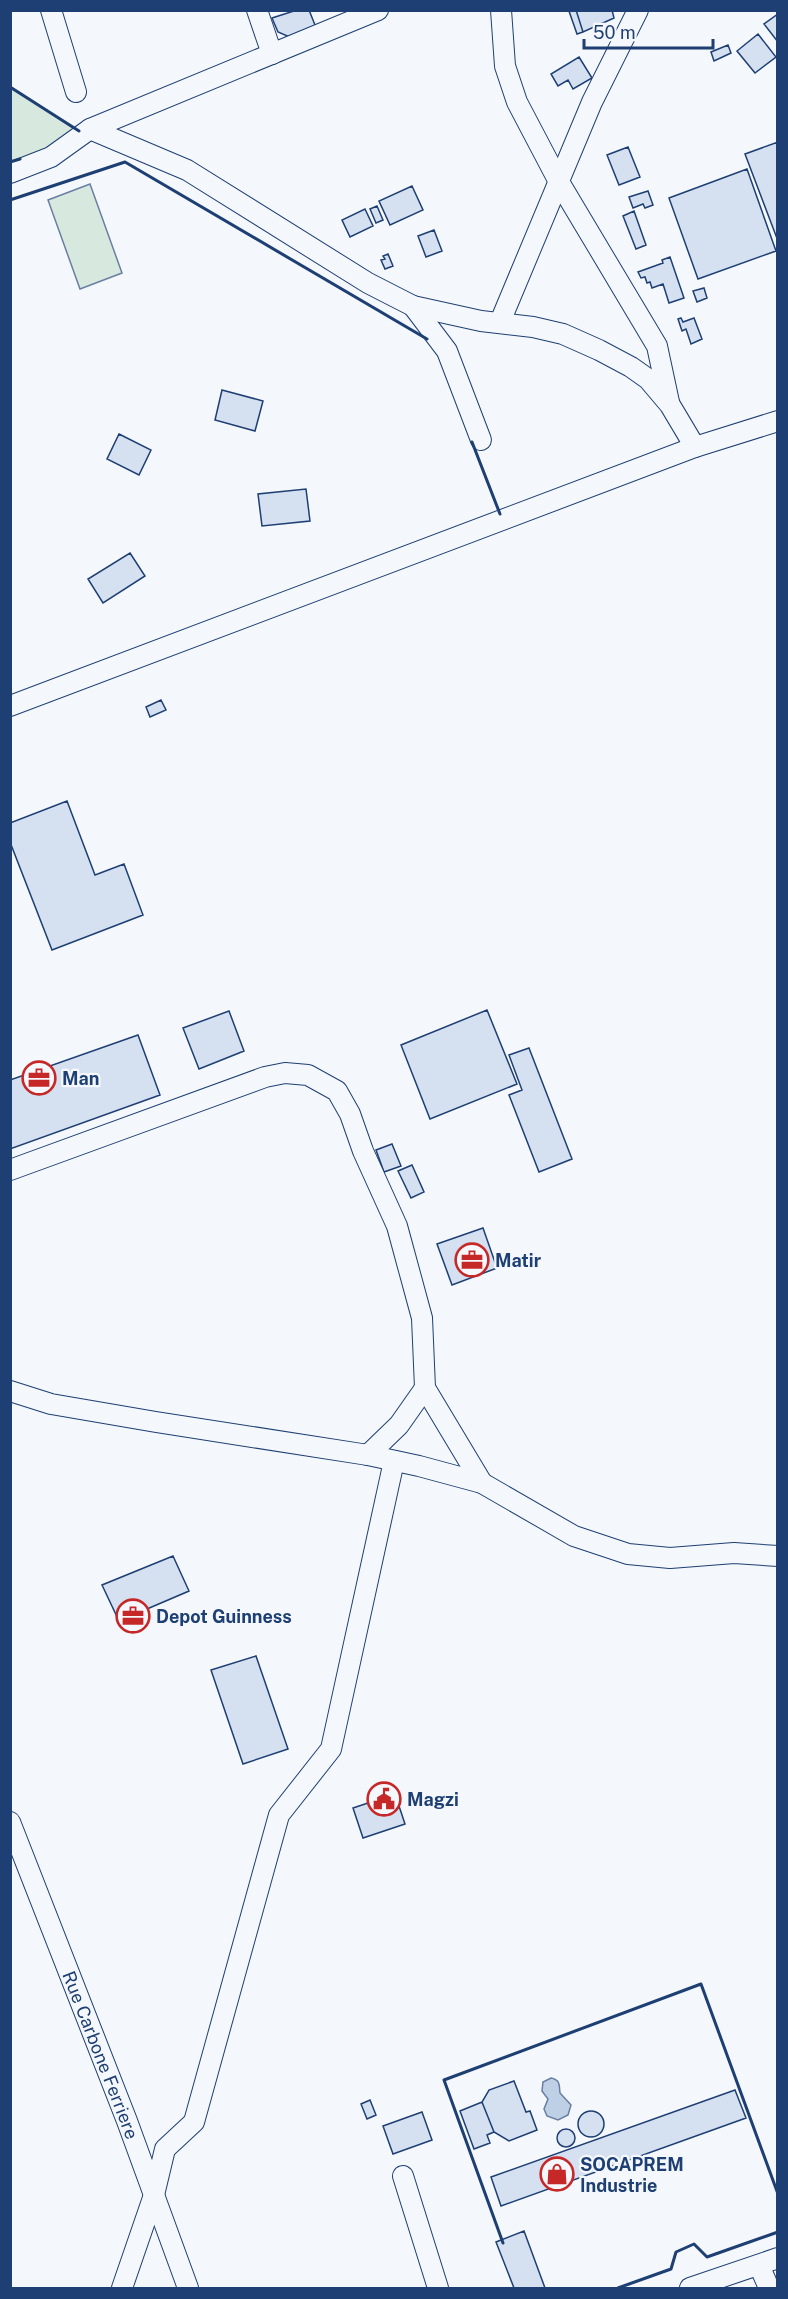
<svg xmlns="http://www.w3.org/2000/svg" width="788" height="2299" viewBox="0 0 788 2299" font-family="'Public Sans',sans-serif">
<rect width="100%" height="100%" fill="#f4f7fb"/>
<path fill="#d7e8df" stroke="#687fa3" stroke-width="1.5" d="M11,87L87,137L11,162Z
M90,184L122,273L80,289L48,200Z"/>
<path fill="#bed0e5" stroke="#687fa3" stroke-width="1.5" d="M551,2078C561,2080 559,2086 560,2093L571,2105L568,2115L558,2120L547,2116L544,2109L548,2099L542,2091L543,2082Z"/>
<path fill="#d5e0f0" stroke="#1d3f73" stroke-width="1.5" d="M297,10H309L317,30L294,39L278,32L272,18Z
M576,10H612L614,18L583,32Z
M576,10L583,32L577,34L569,11Z
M778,14V42L764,24Z
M758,34L776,57L755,73L737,51Z
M728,45L731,53L714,61L711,52Z
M579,57L592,78L573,89L568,80L558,86L551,74Z
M778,142V241L745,154Z
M628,147L640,177L619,185L607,155Z
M747,169L776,251L698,279L669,198Z
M412,186L423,210L390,225L379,201Z
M648,191L653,205L645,208L643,204L633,208L629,197Z
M377,206L383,220L376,223L370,209Z
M365,209L373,226L350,237L342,220Z
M634,211L646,245L636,249L623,216Z
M434,230L442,251L426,257L418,236Z
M388,254L393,266L385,269L381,260L385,259L383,256Z
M670,257L684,298L669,303L663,284L652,288L650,282L647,283L645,277L641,278L638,272L663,263L662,260Z
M704,288L707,298L697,302L693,291Z
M681,318L683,322L694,318L702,339L691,344L686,329L682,331L678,319Z
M222,390L263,401L255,431L215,420Z
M119,434L151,450L139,475L107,459Z
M306,489L310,521L262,526L258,494Z
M130,553L145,576L103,603L88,579Z
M161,700L166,710L150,717L146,707Z
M67,801L95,875L124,864L143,915L52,950L10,842V823Z
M487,1010L517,1084L430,1119L401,1045Z
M229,1011L244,1051L199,1069L183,1028Z
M138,1035L160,1095L10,1149V1080Z
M529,1048L572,1159L539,1172L509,1095L522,1090L509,1055Z
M392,1144L401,1166L384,1172L376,1150Z
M412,1165L424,1192L411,1198L398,1171Z
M483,1228L497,1268L452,1285L437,1244Z
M173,1556L189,1591L119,1621L102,1585Z
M256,1656L288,1749L243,1764L211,1670Z
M395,1794L405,1824L363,1838L353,1808Z
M514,2081L526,2112L530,2111L537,2130L509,2141L494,2132L482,2102L489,2090Z
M735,2090L746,2118L501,2206L491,2177Z
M370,2100L376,2115L367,2119L361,2104Z
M482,2102L494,2132L487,2135L490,2143L474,2149L460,2111Z
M578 2124a13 13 0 1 1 26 0a13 13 0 1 1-26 0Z
M422,2112L432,2140L393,2154L383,2126Z
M557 2138a9 9 0 1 1 18 0a9 9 0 1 1-18 0Z
M524,2231L545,2288H514L496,2242Z"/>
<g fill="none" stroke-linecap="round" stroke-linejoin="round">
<g stroke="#1d3f73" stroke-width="22">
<g id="minor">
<path d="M51,10L76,92"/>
<path d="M257,10L272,54"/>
<path d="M501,10L505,66L517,102L559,182L657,346L669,402"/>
<path d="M90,129L378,10"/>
<path d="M10,173L51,157L90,129L187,170L368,283L413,306L481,321L533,327L563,334L599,350L631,367L648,379L670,405L695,447"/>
<path d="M413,306L447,351L481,440"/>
<path d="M500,322L592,102L638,10"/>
<path d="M10,706L695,447L778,421"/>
<path d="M10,1170L265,1077L285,1073L308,1075L337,1091L350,1114L363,1151L397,1226L422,1318L425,1388L482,1483"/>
<path d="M10,1391L51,1404L156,1422L368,1455L419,1466L482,1483L574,1536L628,1554L670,1558L734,1553L778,1556"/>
<path d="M368,1455L399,1425L425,1388"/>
<path id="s1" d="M10,1822L127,2121L188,2288"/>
<path d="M403,2176L438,2288"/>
<path d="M759,2265L769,2288"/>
<path d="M122,2288L154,2195L165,2149L194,2122L279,1815L331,1749L394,1461"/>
<path d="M690,2288L778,2258"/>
</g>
</g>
<use href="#minor" stroke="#f4f7fb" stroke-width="20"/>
<path stroke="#1d3f73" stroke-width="3" d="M10,87L79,131
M10,162L20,159
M10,200L125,162L427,339
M472,442L500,514
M503,2243L444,2080L701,1984L778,2194
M618,2288L671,2269L676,2252L694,2244L707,2257L778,2232"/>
</g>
<defs>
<g id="office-ring" transform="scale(1.725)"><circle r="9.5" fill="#f4f7fb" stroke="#c62828" stroke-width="1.5"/><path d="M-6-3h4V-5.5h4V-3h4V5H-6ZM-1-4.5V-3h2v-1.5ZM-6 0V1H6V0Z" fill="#c62828"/></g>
<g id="civic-ring" transform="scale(1.725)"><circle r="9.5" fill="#f4f7fb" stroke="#c62828" stroke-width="1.5"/><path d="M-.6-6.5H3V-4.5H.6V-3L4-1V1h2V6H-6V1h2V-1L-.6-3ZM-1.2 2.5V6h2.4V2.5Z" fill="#c62828"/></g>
<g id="shop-ring" transform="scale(1.725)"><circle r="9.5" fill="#f4f7fb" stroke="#c62828" stroke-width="1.5"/><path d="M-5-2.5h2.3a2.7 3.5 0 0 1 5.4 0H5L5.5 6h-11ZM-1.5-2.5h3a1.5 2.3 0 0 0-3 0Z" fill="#c62828"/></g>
</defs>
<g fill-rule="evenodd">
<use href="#office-ring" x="39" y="1078"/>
<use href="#office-ring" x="472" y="1260"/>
<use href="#office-ring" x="133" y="1616"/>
<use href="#civic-ring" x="384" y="1799"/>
<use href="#shop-ring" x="557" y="2174"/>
</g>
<g text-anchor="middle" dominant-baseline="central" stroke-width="4.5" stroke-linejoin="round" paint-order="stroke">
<g font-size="18" font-weight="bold" fill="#1d3f73" stroke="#f4f7fb" text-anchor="start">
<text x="62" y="1078">Man</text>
<text x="495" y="1260">Matir</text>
<text x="156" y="1616">Depot Guinness</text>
<text x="407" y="1799">Magzi</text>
<text x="580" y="2164">SOCAPREM<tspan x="580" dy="21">Industrie</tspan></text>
</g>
<g font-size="18" fill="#1d3f73" stroke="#f4f7fb">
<text stroke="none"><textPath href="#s1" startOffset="250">Rue Carbone Ferriere</textPath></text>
</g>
</g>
<rect width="788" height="2299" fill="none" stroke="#1d3f73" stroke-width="24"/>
<path d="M584 39v9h129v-9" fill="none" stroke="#1d3f73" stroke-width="3"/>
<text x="593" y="39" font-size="18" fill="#1d3f73" stroke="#f4f7fb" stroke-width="4.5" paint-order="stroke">50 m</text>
</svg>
